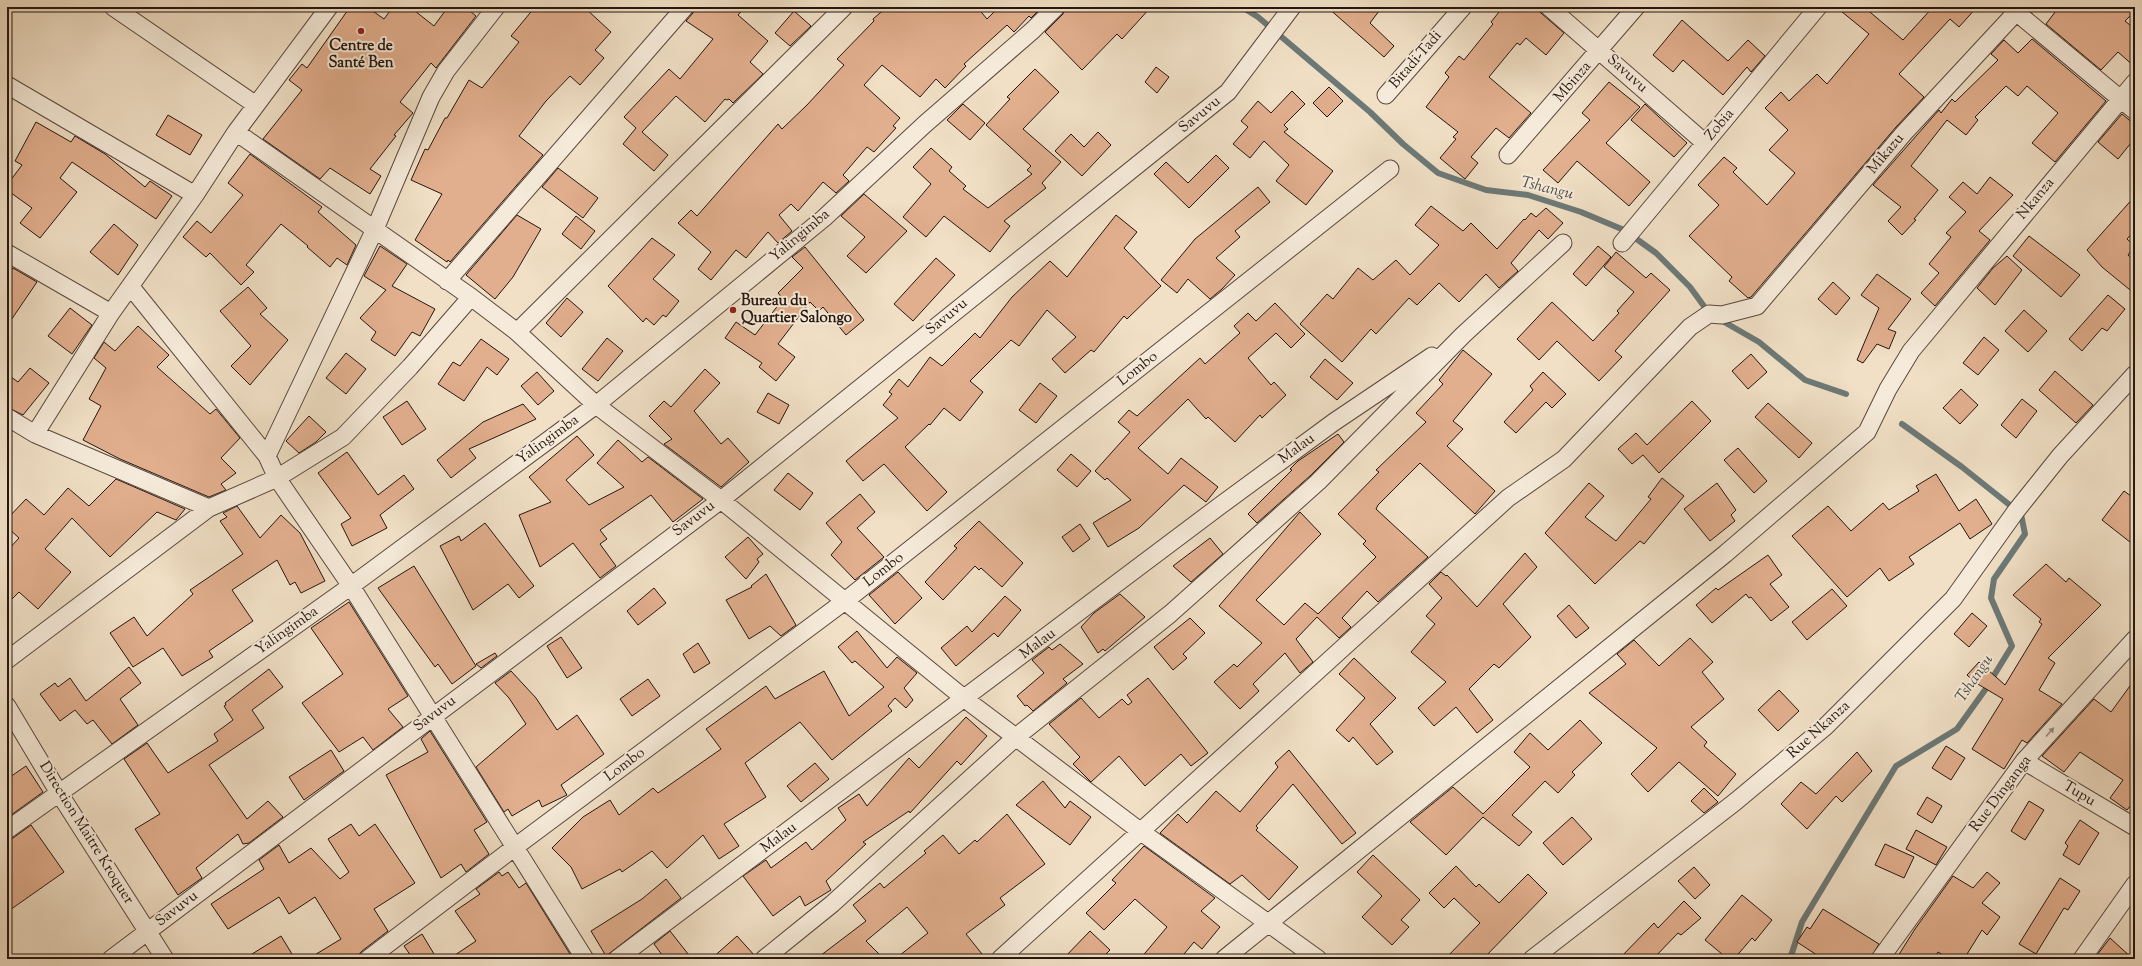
<svg xmlns="http://www.w3.org/2000/svg" width="2142" height="966" viewBox="0 0 2142 966" font-family="'Sorts Mill Goudy',serif">
<rect width="100%" height="100%" fill="#f1e0c6"/>
<filter id="stains"><feTurbulence type="fractalNoise" baseFrequency=".005" numOctaves="4"/><feColorMatrix values="0 0 0 0 .2 0 0 0 0 .09 0 0 0 0 .02 0 0 0 .5 -.17"/></filter>
<radialGradient id="worn" r=".72"><stop offset=".6" stop-color="#630" stop-opacity="0"/><stop offset="1" stop-color="#630" stop-opacity=".3"/></radialGradient>
<g fill="none" stroke-linecap="round" stroke-linejoin="round">
<path stroke="#6c7977" stroke-width="6" d="M1242,7L1258,17L1370,112L1403,144L1438,173L1486,190L1528,195L1581,212L1624,230L1656,253L1690,287L1709,313
M1719,319L1759,342L1805,380L1846,394
M1790,959L1802,922L1896,766L1957,729L1985,690L2012,646L1991,598L1994,579L2025,534L2021,514L1962,467L1902,424"/>
</g>
<path fill="#e2af8e" stroke="#251610" d="M350,7H367L384,19L393,7H410L434,26L448,7H465L476,16L436,68L431,63L400,102L413,113L394,135L396,136L370,169L381,176L370,194L330,168L320,179L263,139L302,90L289,80L302,64L307,68Z
M535,7H584L611,32L595,50L604,58L580,85L570,76L546,101L519,136L543,155L450,262L448,260L447,262L415,240L442,194L411,180L425,149L428,150L445,118H447L469,80L482,88L519,42L511,36Z
M695,7H745L738,15L768,41L750,62L763,74L733,103L729,99L727,100L725,99L705,122L676,96L642,132L668,155L654,171L623,144L636,128L624,117L669,69L680,79L713,39L686,21L693,13Z
M887,7H977L987,19L994,12L989,7H1042L1031,18L1029,16L1014,32L1007,25L964,64L966,66L945,88L936,79L920,97L882,65L864,85L900,118L893,126L896,128L874,152L867,147L843,175L849,181L836,193L823,182L798,211L791,204L779,215L792,231L778,243L768,232L746,258L736,250L711,280L698,269L711,252L678,223L691,210L697,216L778,124L782,129L807,105L844,65L837,59L874,21L873,19Z
M1066,7H1151L1122,39L1117,34L1082,70L1045,32L1063,14Z
M1327,7H1382L1370,23L1394,46L1384,57Z
M1503,7H1534L1564,33L1546,55L1526,38L1520,45L1517,43L1489,77L1531,113L1509,138L1496,128L1471,157L1478,163L1465,179L1440,158L1456,139L1453,137L1458,132L1426,107L1449,77L1445,73L1459,56L1464,60L1493,24L1491,22Z
M1836,7H1864L1903,40L1933,7H1977L1959,27L1950,19L1899,74L1924,97L1896,127L1751,297L1748,298L1729,281L1732,277L1689,236L1719,205L1698,185L1724,157L1737,168L1733,172L1767,205L1795,173L1769,150L1788,130L1765,108L1781,92L1789,101L1817,74L1827,84L1869,34Z
M2059,7H2135V11L2125,21L2135,29V67L2118,52L2101,70L2046,24Z
M794,11L811,26L790,46L775,33Z
M1682,20L1728,61L1748,40L1765,56L1751,72L1747,67L1723,95L1683,60L1673,72L1653,55Z
M2032,39L2106,101L2055,162L2032,143L2058,113L2027,86L2018,96L2006,86L1975,117L1978,120L1966,135L1947,120L1911,166L1938,190L1914,219L1916,220L1902,235L1888,221L1901,207L1873,185L1939,110L1941,113L1952,99L1955,102L1998,60L1991,54L2004,40L2018,53Z
M1156,67L1169,77L1157,93L1145,82Z
M1035,69L1059,92L1023,129L1061,162L1042,183L1046,188L1004,221L1010,226L990,252L944,216L926,237L903,217L931,184L913,167L931,148L952,167L949,171L966,186L963,189L988,208L1032,174L1027,170L1031,166L986,125L1010,99L1007,97Z
M1609,82L1640,107L1606,143L1650,182L1629,206L1577,161L1558,183L1543,170L1590,120L1582,113Z
M1329,87L1343,101L1327,117L1313,103Z
M1292,91L1305,104L1284,125L1288,129L1284,132L1333,171L1306,205L1276,181L1289,165L1264,141L1250,158L1233,144L1248,127L1241,121L1258,101L1271,113Z
M963,104L985,123L970,140L947,120Z
M1645,104L1687,143L1674,157L1631,120Z
M2122,114L2135,125V138L2118,159L2098,142Z
M168,115L202,135L190,155L156,135Z
M36,122L71,142L75,136L105,154L145,187L150,181L172,196L156,219L72,162L60,178L77,192L40,238L20,223L32,208L7,190V185L22,165L15,161Z
M1098,132L1111,145L1082,176L1055,151L1071,134L1084,147Z
M250,154L322,207L318,212L356,245L347,265L337,258L330,267L307,247L308,246L281,224L246,265L254,272L241,285L210,253L206,257L183,237L197,221L211,233L243,195L228,183Z
M1216,155L1229,168L1189,208L1154,174L1166,162L1188,183Z
M558,168L598,198L583,218L542,187Z
M1990,177L2013,195L1979,231L1990,240L1935,306L1921,293L1939,273L1929,264L1951,237L1946,233L1966,212L1949,197L1963,182L1977,194Z
M1258,187L1270,202L1235,231L1240,237L1216,258L1235,275L1222,289L1210,299L1188,279L1177,293L1161,280L1195,239Z
M864,194L907,231L866,273L847,256L865,237L841,216Z
M2135,196V230L2127,239L2135,246L2128,255L2135,261V294L2102,267L2087,250Z
M1431,206L1463,231L1471,223L1497,249L1524,219L1525,220L1531,213L1536,217L1546,208L1563,223L1548,239L1539,230L1511,263L1518,271L1499,288L1486,274L1459,302L1439,283L1417,305L1409,298L1376,334L1371,329L1342,362L1300,324L1327,294L1333,299L1358,268L1373,280L1396,260L1410,275L1439,245L1415,225Z
M517,215L541,229L513,277L495,299L466,275Z
M1116,215L1137,232L1124,248L1161,286L1127,319L1124,316L1094,352L1091,350L1065,373L1052,359L1076,337L1047,310L1019,346L1011,340L970,381L983,392L960,421L944,408L930,425L929,424L905,447L947,492L927,511L884,464L863,481L846,461L898,418L883,405L892,394L889,392L899,379L908,387L930,357L942,366L975,333L980,338L1012,297L1050,261L1067,277Z
M576,216L595,231L581,249L562,234Z
M114,224L138,245L118,275L90,252Z
M2029,236L2080,275L2061,297L2013,256Z
M652,238L675,255L653,279L679,301L666,317L663,315L654,325L646,318L643,322L608,286Z
M380,246L407,264L392,286L435,309L420,336L412,332L395,356L371,340L376,332L360,318L386,290L364,276Z
M1598,246L1611,257L1586,286L1573,274Z
M805,247L864,320L846,335L823,307L819,311L810,302L778,344L795,357L776,381L759,367L762,363L725,338L736,322L755,335L783,299L778,293L803,268L792,257Z
M1616,252L1646,278L1651,273L1670,290L1615,351L1622,357L1599,381L1557,341L1539,360L1517,339L1552,302L1593,341L1619,313L1617,311L1634,292L1604,267Z
M2007,256L2022,270L1995,305L1977,288L1993,268Z
M936,258L955,275L913,321L894,304Z
M13,268L37,282L7,326V277Z
M1877,274L1911,299L1888,329L1896,332L1889,349L1877,344L1863,363L1857,360L1879,308L1861,295Z
M1833,282L1850,298L1836,315L1818,299Z
M248,287L267,308L260,314L288,340L250,385L231,366L251,346L220,311Z
M2108,295L2125,309L2107,331L2102,328L2082,351L2069,339Z
M567,298L583,312L561,337L546,323Z
M1275,303L1305,334L1291,348L1276,333L1248,358L1271,385L1274,382L1286,395L1262,418L1260,415L1235,442L1208,417L1206,419L1188,399L1138,448L1168,474L1181,458L1218,487L1206,502L1184,485L1139,528L1108,547L1093,523L1131,500L1107,478L1105,480L1095,471L1130,432L1118,422L1129,410L1137,416L1200,358L1205,364L1240,333L1234,326L1248,313L1256,321Z
M70,308L92,325L72,354L48,336Z
M2024,310L2047,331L2028,352L2005,331Z
M138,326L169,355L157,367L210,414L216,409L240,438L221,458L236,473L221,484L226,490L209,497L120,459L83,440L101,406L89,399L106,368L94,358L104,342L115,351Z
M1984,337L1999,350L1978,375L1963,363Z
M607,338L623,351L598,381L582,369Z
M481,339L509,359L497,375L487,367L464,401L438,384L453,362L460,366Z
M1463,350L1492,374L1453,421L1463,429L1447,446L1495,491L1475,514L1420,463L1378,505L1376,509L1428,557L1378,602L1367,591L1342,618L1351,627L1339,638L1317,617L1296,639L1313,662L1300,673L1285,653L1253,684L1259,691L1240,709L1214,682L1234,664L1237,667L1262,643L1219,606L1300,512L1321,534L1256,600L1284,625L1305,603L1318,614L1376,557L1363,544L1366,541L1338,514L1379,472L1376,470L1426,422L1416,413L1443,384L1439,380Z
M346,353L366,369L346,394L326,378Z
M1751,354L1767,372L1748,389L1732,371Z
M1325,359L1353,383L1337,400L1310,377Z
M30,368L49,383L23,415L7,407V374L18,382Z
M705,369L720,383L694,411L721,444L728,438L749,462L721,487L664,444L672,439L649,416L664,401L671,407Z
M2055,371L2093,405L2076,423L2039,390Z
M537,372L554,391L538,405L521,386Z
M1543,372L1566,394L1552,408L1546,402L1516,433L1504,422L1533,390L1530,386Z
M1040,383L1057,396L1036,423L1019,410Z
M1961,389L1978,405L1960,424L1943,408Z
M768,393L789,405L779,424L757,412Z
M2022,399L2037,411L2016,438L2001,425Z
M407,401L426,429L402,445L383,417Z
M1692,401L1711,421L1659,473L1643,455L1632,464L1618,449L1636,433L1647,445Z
M1768,403L1812,443L1799,458L1755,417Z
M523,404L536,419L469,449L476,458L451,478L437,460L483,422Z
M309,416L326,432L316,442L299,453L286,441Z
M1338,434L1344,442L1311,475L1257,523L1248,514L1292,470L1290,469L1298,461Z
M577,436L594,455L566,480L589,505L624,487L597,463L618,440L642,462L648,457L703,499L673,522L651,495L600,530L607,539L600,544L616,566L600,578L573,543L540,567L519,515L551,502L529,477Z
M1738,448L1767,481L1754,493L1724,460Z
M347,452L378,495L404,475L414,489L380,515L387,528L352,546L341,524L351,518L318,473Z
M1071,454L1091,471L1077,487L1057,470Z
M788,473L813,493L800,510L774,490Z
M1936,474L1959,511L1976,499L1992,524L1970,539L1960,523L1909,557L1914,564L1889,581L1880,568L1847,597L1792,536L1828,506L1851,531L1883,503L1889,510L1919,491L1916,486Z
M1662,478L1684,496L1644,544L1640,541L1595,584L1545,533L1589,483L1604,496L1585,517L1616,541L1651,499L1648,497Z
M116,479L185,509L176,520L157,512L110,557L72,518L45,549L71,572L38,609L19,592L7,604V551L19,538L7,527V519L26,499L44,515L68,488L89,506Z
M1717,483L1736,510L1731,515L1735,521L1710,541L1684,509Z
M2124,491L2135,499V546L2102,520Z
M860,494L875,512L857,528L884,557L855,580L831,555L842,542L826,523Z
M237,506L260,538L281,515L300,533L325,581L301,593L295,582L290,585L277,560L232,590L253,621L209,651L213,657L182,676L163,648L133,667L110,633L134,617L147,636L193,594L190,590L243,554L220,521L227,517L223,513Z
M979,521L1023,563L1002,587L981,568L979,570L975,566L943,600L925,582L957,548L954,546Z
M485,523L534,586L519,598L508,584L473,610L440,546L459,536L461,541Z
M1080,524L1090,539L1073,552L1062,537Z
M748,537L763,554L757,559L759,562L746,579L725,557Z
M1210,538L1223,554L1191,582L1173,566Z
M1525,553L1537,567L1503,604L1531,637L1499,668L1494,664L1469,689L1493,720L1477,733L1456,707L1434,726L1418,708L1446,682L1411,652L1435,624L1426,616L1442,598L1429,584L1441,572L1446,576L1447,575L1477,607Z
M1768,555L1782,575L1770,584L1789,607L1771,621L1751,597L1749,598L1746,594L1712,623L1696,605L1716,588L1718,590Z
M2046,564L2066,582L2069,578L2101,605L2048,658L2055,663L2039,690L2062,704L2027,743L2022,740L2004,769L1972,749L2003,699L1976,683L1967,675L1979,662L2005,685L2042,624L2039,622L2041,619L2013,595Z
M414,566L476,666L452,684L438,664L435,667L378,588Z
M898,572L922,598L895,624L869,595Z
M766,574L796,625L781,636L770,626L749,639L726,600L752,587L751,586Z
M654,588L666,603L638,625L627,611Z
M1832,589L1847,606L1807,640L1792,622Z
M1120,594L1145,617L1105,651L1103,649L1098,653L1081,627L1094,613Z
M1005,596L1021,610L998,637L994,633L956,666L941,648L967,626L972,632Z
M349,602L408,696L388,709L403,727L373,750L363,737L339,752L302,703L343,674L311,628Z
M1569,605L1589,628L1576,638L1557,616Z
M1972,613L1987,626L1969,647L1954,634Z
M1190,618L1205,633L1183,654L1187,658L1173,670L1154,647Z
M857,631L887,668L897,657L917,673L904,688L913,700L906,708L895,698L888,706L892,711L832,760L800,722L745,763L766,797L724,824L739,846L719,859L703,835L667,868L652,851L622,872L620,869L582,889L571,867L552,848L583,817L610,800L619,815L653,788L658,793L721,749L706,729L766,686L775,699L824,671L849,716L884,687L855,661L852,663L838,647Z
M561,637L582,668L567,678L547,646Z
M1690,638L1713,662L1702,672L1724,699L1691,727L1707,742L1704,746L1736,774L1718,796L1679,762L1648,792L1631,774L1657,748L1589,693L1626,664L1617,654L1634,640L1659,666Z
M698,643L710,663L694,673L683,654Z
M1060,644L1083,664L1063,679L1067,683L1033,711L1027,705L1025,706L1017,696L1044,673L1032,660L1049,647L1052,650Z
M495,653L497,656L481,668L476,664Z
M1354,658L1396,698L1370,724L1393,752L1377,765L1353,737L1349,742L1336,730L1365,698L1339,674Z
M129,667L141,683L120,699L138,725L112,744L93,720L87,724L75,710L60,721L40,694L55,683L58,687L70,678L86,701Z
M269,669L283,687L252,710L264,728L209,765L247,819L268,801L283,817L249,843L243,844L238,834L196,868L202,878L178,895L135,829L160,814L124,759L147,743L168,773L218,741L214,734L233,720L224,706L226,705L225,703Z
M511,671L536,698L557,730L577,715L604,754L561,785L567,795L542,807L539,800L512,816L508,809L504,812L476,767L526,724L509,698L495,683Z
M1148,678L1208,753L1191,766L1181,754L1145,786L1119,756L1091,782L1073,764L1080,757L1049,724L1081,698L1099,718L1122,699L1128,705L1132,702L1127,695Z
M648,679L660,696L632,716L620,699Z
M2135,679V800L2127,810L2110,798L2123,780L2080,752L2064,772L2042,756L2094,699L2111,712Z
M1779,690L1799,711L1778,731L1758,710Z
M966,717L987,736L961,765L957,761L910,813L909,811L863,842L866,844L826,881L831,890L805,906L800,896L773,916L743,876L766,860L771,868L806,842L812,850L846,820L838,808L859,794L867,806L909,758L919,768Z
M1580,720L1602,743L1572,772L1575,775L1558,793L1545,781L1512,815L1532,832L1519,846L1483,817L1446,855L1410,822L1453,787L1483,814L1530,767L1514,752L1530,733L1548,750Z
M430,731L487,822L474,830L489,854L466,872L461,864L441,878L386,775L428,752L421,739Z
M1946,746L1965,758L1951,780L1932,768Z
M331,750L344,771L304,800L289,777Z
M1289,750L1356,833L1342,844L1293,784L1256,826L1258,828L1256,830L1298,867L1269,900L1242,875L1230,884L1160,833L1178,814L1187,823L1216,791L1240,812L1278,767L1275,763Z
M1857,752L1872,771L1842,802L1836,796L1807,829L1781,804L1801,782L1816,794Z
M815,763L829,779L801,802L787,786Z
M26,766L43,792L7,818V779Z
M1043,781L1065,808L1070,801L1091,817L1070,845L1016,805Z
M1704,788L1718,802L1704,813L1691,801Z
M1927,797L1942,806L1932,823L1917,814Z
M2029,801L2044,810L2025,840L2011,831Z
M1007,814L1045,864L1000,898L1005,905L966,934L986,959H895L928,933L907,907L866,941L884,959H816L866,921L853,905L880,883L884,888L926,853L924,851L943,835L959,854L975,840L977,842Z
M1572,817L1592,839L1563,865L1543,843Z
M2080,820L2099,833L2079,865L2063,855L2068,846L2065,843Z
M351,824L359,836L375,824L415,883L374,909L388,931L362,951L355,959H308L341,939L315,897L289,914L279,897L228,929L211,904L264,869L259,860L279,845L289,863L311,848L340,879L349,872L328,839Z
M31,825L64,872L7,912V840L13,838Z
M1916,830L1947,847L1936,865L1906,849Z
M1885,844L1914,857L1904,878L1875,865Z
M1144,846L1215,898L1201,911L1220,927L1202,949L1194,942L1180,959H1140L1167,927L1135,899L1104,930L1086,913L1116,883L1112,880Z
M1373,855L1420,900L1401,920L1409,927L1392,945L1362,917L1382,896L1357,872Z
M1456,866L1476,887L1479,884L1499,903L1528,874L1547,893L1483,959H1445L1480,923L1454,898L1444,908L1429,893Z
M1694,867L1710,885L1695,899L1678,881Z
M499,872L502,876L508,872L519,888L526,883L573,959H449L476,941L455,911L480,894L476,889Z
M1987,872L2000,883L1982,903L2000,917L1987,935L1982,930L1964,959H1950L1938,952L1934,959H1892L1896,955L1898,956L1915,929L1953,876L1973,888Z
M2060,878L2080,891L2068,910L2064,908L2036,954L2019,944Z
M666,879L681,898L606,956L591,931L642,899Z
M1742,895L1772,920L1755,941L1752,938L1734,959H1728L1705,940Z
M1684,901L1701,918L1681,935L1678,933L1653,959H1619L1654,923L1658,928Z
M1823,909L1879,944L1870,959H1823L1797,942L1807,927L1810,929Z
M670,931L692,959H665L654,944Z
M1090,931L1110,950L1101,959H1063Z
M422,934L437,959H413L404,946Z
M281,936L295,959H244Z
M737,936L755,956L754,959H711Z
M2110,938L2133,959H2094Z"/>
<g fill="none" stroke-linecap="round" stroke-linejoin="round">
<g stroke="#58483e" stroke-width="19">
<path id="minor" d="M113,7L256,105
M1549,7L1705,143
M2010,7L2135,111
M7,85L195,195
M1386,95L1463,7
M236,132L471,297L517,332L596,405L721,500L965,699L1140,831L1318,959
M1508,155L1636,7
M1622,243L1818,7
M7,253L111,313
M447,281L685,7
M131,287L267,456L277,478L351,586L585,959
M517,332L844,7
M7,417L35,434L209,508
M35,434L111,313L195,195L236,132L329,7
M267,456L375,229L431,97L446,71L496,7
M7,660L209,508L277,478L343,437L410,367L471,297
M7,706L59,793L165,959
M2024,761L2135,827
M7,830L351,586L596,405L824,218L925,124L1033,30L1056,7
M111,959L721,500L1228,92L1292,7
M368,959L515,847L845,601L1390,169
M617,959L1221,505L1334,422L1432,356
M764,959L832,904L1016,737L1170,614L1318,482L1463,335L1563,243
M1000,959L1508,498L1564,459L1690,327L1709,314L1722,315L1757,306L1904,133L2021,7
M1224,959L1725,554L1867,432L1888,389L1911,351L2135,82
M1532,959L1735,802L1825,727L1953,599L2016,511L2060,456L2135,374
M1880,959L2024,761L2135,639
M2082,959L2135,884"/>
</g>
<use href="#minor" stroke="#f6ebda" stroke-width="17"/>
</g>
<defs><path id="oneway-solid" d="M-6-.8H1V-3.2L6.5 0L1 3.2V.8H-6Z"/></defs>
<use fill="#988b7f" href="#oneway-solid" transform="translate(2050 732) rotate(-48)"/>
<g fill="#8f2418" stroke="#f6ebda" stroke-width="1.5">
<circle cx="361" cy="31" r="4"/>
<circle cx="733" cy="310" r="4"/>
</g>
<g text-anchor="middle" dominant-baseline="central" stroke-width="4" stroke-linejoin="round" paint-order="stroke">
<g font-size="15" font-weight="bold" fill="#251610" stroke="#f6ebda">
<text x="361" y="46">Centre de<tspan x="361" dy="17">Santé Ben</tspan></text>
<text x="741" y="301" text-anchor="start">Bureau du<tspan x="741" dy="17">Quartier Salongo</tspan></text>
</g>
<g font-size="15" fill="#251610" stroke="#f6ebda">
<text transform="translate(1416 60) rotate(-49)">Bitadi-Tadi</text>
<text transform="translate(1627 74) rotate(42)">Savuvu</text>
<text transform="translate(1573 82) rotate(-49)">Mbinza</text>
<text transform="translate(1200 115) rotate(-39)">Savuvu</text>
<text transform="translate(1720 125) rotate(-50)">Zobia</text>
<text transform="translate(1886 154) rotate(-50)">Mikazu</text>
<text transform="translate(2036 199) rotate(-50)">Nkanza</text>
<text transform="translate(800 236) rotate(-40)">Yalingimba</text>
<text transform="translate(947 317) rotate(-39)">Savuvu</text>
<text transform="translate(1138 369) rotate(-38)">Lombo</text>
<text transform="translate(548 440) rotate(-36)">Yalingimba</text>
<text transform="translate(1297 449) rotate(-36)">Malau</text>
<text transform="translate(694 519) rotate(-37)">Savuvu</text>
<text transform="translate(884 570) rotate(-38)">Lombo</text>
<text transform="translate(287 631) rotate(-35)">Yalingimba</text>
<text transform="translate(1038 644) rotate(-37)">Malau</text>
<text transform="translate(435 714) rotate(-37)">Savuvu</text>
<text transform="translate(1819 730) rotate(-42)">Rue Nkanza</text>
<text transform="translate(625 765) rotate(-37)">Lombo</text>
<text transform="translate(2001 794) rotate(-53)">Rue Dinganga</text>
<text transform="translate(2079 794) rotate(31)">Tupu</text>
<text transform="translate(86 833) rotate(58)">Direction Maitre Kroquer</text>
<text transform="translate(779 838) rotate(-37)">Malau</text>
<text transform="translate(177 909) rotate(-37)">Savuvu</text>
</g>
<g font-size="16" font-style="italic" fill="#4f504c" stroke="#f6ebda">
<text transform="translate(1547 189) rotate(14)">Tshangu</text>
<text transform="translate(1975 679) rotate(-56)">Tshangu</text>
</g>
</g>
<rect width="2142" height="966" fill="none" stroke="#f1e0c6" stroke-width="24"/>
<rect x="8" y="8" width="2126" height="950" fill="none" stroke="#251610" stroke-width="2"/>
<rect x="12" y="12" width="2118" height="942" fill="none" stroke="#251610"/>
<rect width="100%" height="100%" filter="url(#stains)"/>
<rect width="100%" height="100%" fill="url(#worn)"/>
</svg>
